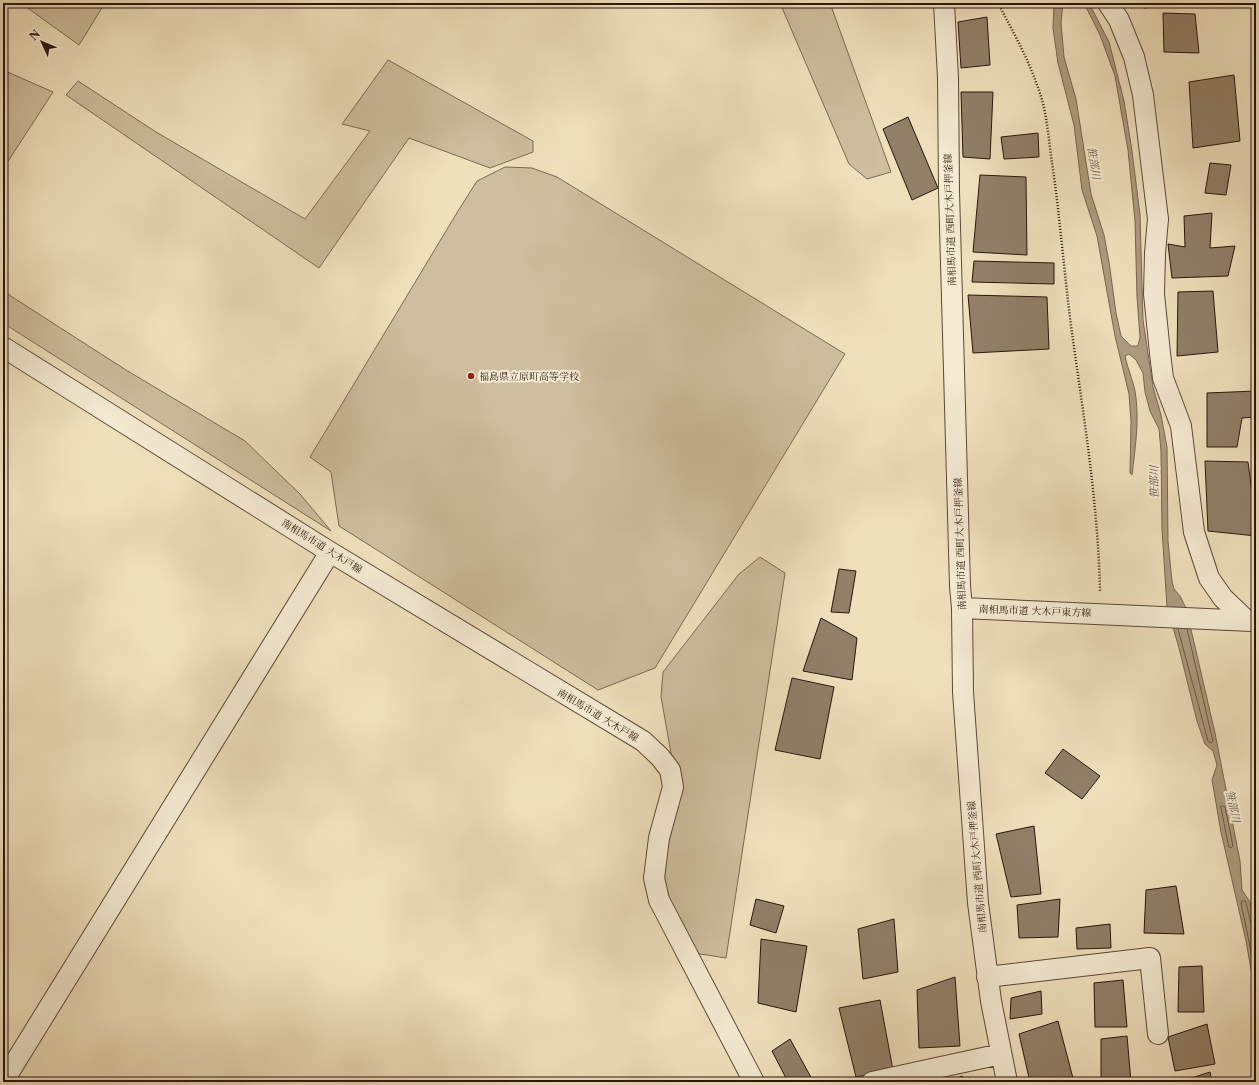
<svg xmlns="http://www.w3.org/2000/svg" width="1259" height="1085" viewBox="0 0 1259 1085" font-family="'Libre Caslon Text','Noto Serif JP',serif">
<rect width="100%" height="100%" fill="#efe0bc"/>
<filter id="stains"><feTurbulence type="fractalNoise" baseFrequency=".005" numOctaves="4"/><feColorMatrix values="0 0 0 0 .2 0 0 0 0 .09 0 0 0 0 .02 0 0 0 .5 -.17"/></filter>
<radialGradient id="worn" r=".72"><stop offset=".6" stop-color="#630" stop-opacity="0"/><stop offset="1" stop-color="#630" stop-opacity=".3"/></radialGradient>
<path fill="#cebd9e" stroke="#7d6955" d="M23,3H105L79,45L22,4Z
M780,3H830L891,172L867,179L849,164Z
M388,60L533,141V152L490,168L409,138L319,268L66,95L78,81L156,132L305,219L370,131L342,124Z
M3,70L53,92L3,169Z
M505,167L532,168L557,177L845,354L655,668L598,690L339,526L331,472L310,457L458,211L477,181Z
M3,291L126,370L245,441L300,494L331,531L3,323Z
M760,557L785,573L726,958L694,953L665,900L661,863L678,792L661,697L663,672L739,574Z"/>
<path fill="#ad9b80" stroke="#796552" d="M1054,3H1063L1061,23L1064,57L1076,99L1091,194L1104,235L1109,262L1116,313L1121,336L1131,346H1138L1140,337L1137,297L1135,221L1128,150L1115,76L1100,35L1084,3H1089L1109,42L1124,101L1132,151L1140,215L1143,320L1153,387L1161,415L1167,447L1168,541L1172,581L1174,589L1180,596L1186,608L1215,733L1240,861L1242,890L1250,902L1256,931V997L1246,941L1221,832L1212,780L1217,765L1213,751L1205,744L1197,721L1179,648L1167,607L1162,529L1161,451L1159,429L1150,411L1145,392L1143,373L1136,360L1129,354L1125,356C1128,370 1135,385 1136,398C1139,423 1135,450 1132,475L1130,473L1131,421L1129,394L1115,336L1097,236L1082,190L1074,125L1058,63L1053,28Z"/>
<g fill="none" stroke-linecap="round" stroke-linejoin="round">
<path stroke="#6c5846" stroke-width="1" d="M1178,629L1208,741L1211,743L1213,741L1211,733L1187,629
M1221,806H1223L1225,807L1233,846L1231,848L1229,847Z
M1256,926H1253L1251,923L1246,903L1245,901H1242L1241,903L1256,975"/>
</g>
<path fill="#917f68" stroke="#2c150c" d="M1143,3H1184L1144,8Z
M1163,13L1195,14L1199,53L1164,52Z
M987,17L990,65L961,68L958,22Z
M1234,75L1240,141L1193,148L1189,82Z
M961,92H993L990,159L963,157Z
M908,117L938,188L912,200L883,129Z
M1038,133L1039,157L1004,159L1001,137Z
M1210,163L1231,165L1226,195L1205,193Z
M980,175L1026,177L1027,255L973,252Z
M1212,213L1210,248L1235,246L1228,276L1172,278L1168,244L1185,247L1184,216Z
M974,261L1054,263V284L972,282Z
M1213,291L1218,352L1177,356L1178,292Z
M968,295L1047,297L1049,349L973,353Z
M1256,391V417L1242,418L1237,447H1207V393Z
M1205,461L1248,462L1256,522V536L1208,531Z
M839,569L856,571L849,613L831,612Z
M821,618L857,638L852,680L803,671Z
M792,678L834,687L820,759L775,750Z
M1063,749L1100,776L1082,799L1045,773Z
M1034,826L1041,894L1011,897L996,834Z
M1176,886L1184,934L1144,933L1146,890Z
M756,899L784,906L776,933L750,925Z
M1060,899L1058,937L1019,938L1017,905Z
M894,919L898,972L863,979L858,929Z
M1110,924L1111,948L1077,949L1076,928Z
M761,939L807,946L796,1012L758,1003Z
M1202,966L1204,1012H1178L1179,967Z
M955,977L960,1046L919,1048L917,990Z
M1123,980L1127,1027H1095L1094,983Z
M1041,991L1042,1014L1010,1019L1011,998Z
M880,1000L893,1070L856,1077L839,1008Z
M1058,1021L1074,1082H1030L1019,1034Z
M1207,1024L1215,1064L1175,1071L1168,1037Z
M1127,1036L1131,1082H1101V1039Z
M790,1039L813,1081L810,1082H788L772,1051Z
M1210,1072L1212,1082H1179Z
M962,1076L964,1082H948Z"/>
<g fill="none" stroke-linecap="round" stroke-linejoin="round">
<g stroke="#5d4838" stroke-width="22">
<path id="street" d="M944,3L948,78L949,191L960,586L962,608L963,692L978,903L991,1001L1007,1082
M1108,3L1119,20L1134,57L1143,95L1158,219L1155,253L1154,294L1160,353L1163,378L1181,426L1194,532L1209,578L1223,598L1246,620
M3,347L330,552L643,741L660,757L670,770L673,787L659,838L654,878L659,900L754,1082
M962,608L1252,621
M987,977L1150,958L1158,1034
M3,1082L330,552
M872,1082L1001,1054"/>
</g>
<path stroke="#2c150c" stroke-width="2.5" stroke-dasharray="1 2" stroke-linecap="butt" d="M998,3C1012,30 1027,56 1037,85C1046,107 1048,132 1051,156C1060,214 1064,274 1072,333C1084,419 1098,504 1100,591"/>
<use href="#street" stroke="#f5ebd3" stroke-width="20"/>
</g>
<circle fill="#8f2418" stroke="#f5ebd3" stroke-width="1.5" cx="471" cy="376" r="4"/>
<g text-anchor="middle" dominant-baseline="central" stroke-width="4" stroke-linejoin="round" paint-order="stroke">
<g font-size="10" fill="#2c150c" stroke="#f5ebd3">
<text transform="translate(950 220) rotate(-92)">南相馬市道 西町大木戸押釜線</text>
<text transform="translate(960 544) rotate(-92)">南相馬市道 西町大木戸押釜線</text>
<text transform="translate(322 546) rotate(32)">南相馬市道 大木戸線</text>
<text transform="translate(1035 611) rotate(2)">南相馬市道 大木戸東方線</text>
<text transform="translate(598 715) rotate(31)">南相馬市道 大木戸線</text>
<text transform="translate(977 867) rotate(-95)">南相馬市道 西町大木戸押釜線</text>
</g>
<g font-size="10" fill="#2c150c" stroke="#f5ebd3" text-anchor="start">
<text x="479" y="376">福島県立原町高等学校</text>
</g>
<g font-size="11" font-style="italic" fill="#604b3a" stroke="#f5ebd3">
<text transform="translate(1094 163) rotate(81)">笹部川</text>
<text transform="translate(1154 482) rotate(-91)">笹部川</text>
<text transform="translate(1233 806) rotate(78)">笹部川</text>
</g>
</g>
<rect width="1259" height="1085" fill="none" stroke="#efe0bc" stroke-width="16"/>
<rect x="4" y="4" width="1251" height="1077" fill="none" stroke="#2c150c" stroke-width="2"/>
<rect x="8" y="8" width="1243" height="1069" fill="none" stroke="#2c150c"/>
<g transform="translate(42 42) rotate(314)" stroke="#f5ebd3" stroke-width="3" paint-order="stroke">
<path d="M0-3L7 15L0 10L-7 15Z" fill="#2c150c"/>
<text y="-6" font-size="11" font-weight="bold" text-anchor="middle" fill="#2c150c">N</text>
</g>
<rect width="100%" height="100%" filter="url(#stains)"/>
<rect width="100%" height="100%" fill="url(#worn)"/>
</svg>
